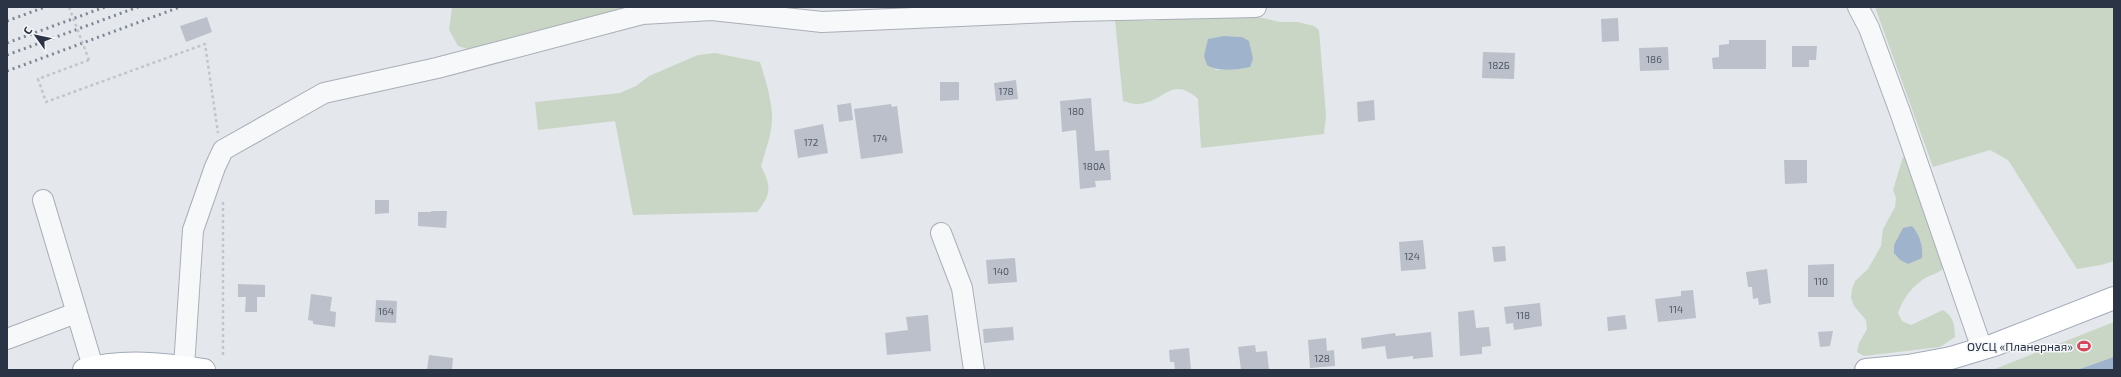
<svg xmlns="http://www.w3.org/2000/svg" width="2121" height="377" viewBox="0 0 2121 377" font-family="'Exo 2',sans-serif">
<rect width="100%" height="100%" fill="#e4e7ec"/>
<path fill="#c9d6c5" fill-rule="evenodd" d="M452,7H642L475,51L458,46L449,30Z
M1875,7H2114V261L2101,265L2077,269L2008,160L1990,150L1933,167Z
M1187,17L1263,18L1280,22H1297L1314,26L1319,30L1326,115L1324,134L1201,148L1198,99C1171,75 1165,102 1139,104C1134,105 1128,102 1123,101L1115,20L1151,21ZM1224,36L1242,37L1241,69L1215,70Z
M715,53L760,62C765,78 771,97 772,114C773,131 766,149 761,166C771,186 772,194 757,212L633,215L615,121L538,130L535,102L620,93L636,86L649,76L698,55Z
M1903,157L1910,162L1947,264C1942,272 1936,273 1927,277C1913,285 1903,298 1898,313L1902,321L1911,325L1943,310C1953,316 1955,325 1955,337L1940,347L1864,356L1857,352L1859,343L1867,329L1866,320L1854,306L1851,298L1852,289L1855,281L1868,269L1881,246L1883,229L1895,207L1896,198L1893,190Z
M2114,322V370H1992Z"/>
<path fill="#9fb4cc" d="M1224,36L1242,37L1249,41L1253,59L1250,67C1237,70 1218,72 1207,65L1204,56L1208,39Z
M1912,226C1920,235 1923,246 1922,258L1908,264L1900,260L1894,253V245L1903,228Z
M2114,357V370H2077Z"/>
<path fill="#bbc0ca" d="M207,17L212,32L186,42L180,26Z
M1618,18L1619,41L1602,42L1601,19Z
M1729,40H1766V69H1713L1712,58L1719,57V45L1729,44Z
M1792,46H1817L1816,60H1809V67H1792Z
M1668,47L1669,70L1640,71L1639,48Z
M1483,52L1515,53L1514,79L1482,78Z
M1016,80L1018,99L996,101L994,83Z
M940,82H959V100L940,101Z
M1091,98L1095,151L1109,150L1111,180L1095,181L1096,187L1080,189L1076,130L1062,132L1060,101Z
M1374,100L1375,120L1358,122L1357,102Z
M851,103L853,120L839,122L837,105Z
M891,104L892,107L897,106L903,153L861,159L854,109Z
M823,124L828,153L798,158L794,130Z
M1784,160H1807V183L1785,184Z
M375,200H389V213L375,214Z
M431,211H447L446,228L418,226V212H431Z
M1423,240L1426,269L1401,271L1399,242Z
M1505,246L1506,261L1494,262L1492,247Z
M1015,258L1017,282L988,284L986,260Z
M1834,264V297H1808V265Z
M1767,269L1771,303L1759,305L1758,298L1753,299L1752,287H1748L1746,272Z
M238,284L265,285V297H257V312H245L246,297H238Z
M1693,290L1696,318L1658,322L1655,299L1681,296V291Z
M311,294L332,297L330,311L336,312L335,327L313,324V321L308,320Z
M376,300L397,301L396,323L375,322Z
M1540,303L1542,326L1514,330L1513,323L1506,324L1504,307Z
M1474,310L1476,328L1489,327L1491,346L1482,347V354L1460,356L1458,312Z
M928,315L931,351L887,355L885,333L908,330L906,317Z
M1625,315L1627,329L1608,331L1607,317Z
M1013,327L1014,340L984,343L983,329Z
M1833,331L1830,346L1820,347L1818,332Z
M1431,332L1433,357L1413,359V356L1387,359L1385,346L1362,349L1361,338L1395,333L1396,336Z
M1326,338L1327,351L1334,350L1335,366L1310,368L1308,340Z
M1255,345L1256,352L1267,351L1269,370H1241L1238,347Z
M1189,348L1191,370H1175L1174,362H1170L1169,350Z
M429,355L453,358L452,370H427Z"/>
<g fill="none" stroke-linecap="round" stroke-linejoin="round">
<g stroke="#a9aeb7" stroke-width="22">
<path id="minor" d="M1858,7L1869,28L1900,112L1982,349
M43,200L93,367
M941,233L962,288L974,370
M7,339L76,313
M184,367L193,230L215,167L223,150L324,93L437,68L642,14L712,10L822,22L1074,11L1256,7"/>
</g>
<g stroke="#a3abb8" stroke-width="24">
<path id="major" d="M84,370C121,359 167,364 204,370
M1866,370L1908,366L1951,358L1994,345L2114,298"/>
</g>
<path stroke="#c2c5cb" stroke-width="2.5" stroke-dasharray="3 3" stroke-linecap="butt" d="M89,60L38,79L46,102L205,44L218,133
M223,355V199"/>
<use href="#minor" stroke="#f7f8fa" stroke-width="20"/>
<use href="#major" stroke="#fff" stroke-width="22"/>
<path stroke="#7d8696" stroke-width="3" stroke-dasharray="2 4" stroke-linecap="butt" d="M7,21L45,7
M7,43L105,7
M7,55L138,7
M7,71L180,7"/>
<path stroke="#c2c5cb" stroke-width="2.5" stroke-dasharray="3 3" stroke-linecap="butt" d="M69,7L89,60"/>
</g>
<defs>
<g id="stadium-bare" transform="scale(1.08)"><path d="M0-5a6.5 5 0 1 0 0 10a6.5 5 0 1 0 0-10ZM-3.5-1.8h7v3.6h-7Z" fill="#d1495b" stroke="#f4f6f9" stroke-width="2.5" paint-order="stroke"/></g>
</defs>
<g fill-rule="evenodd">
<use href="#stadium-bare" x="2084" y="346"/>
</g>
<g text-anchor="middle" dominant-baseline="central" stroke-width="3" stroke-linejoin="round" paint-order="stroke">
<g font-size="10" fill="#4f5766">
<text x="1654" y="59">186</text>
<text x="1499" y="65">182Б</text>
<text x="1006" y="91">178</text>
<text x="1076" y="111">180</text>
<text x="880" y="138">174</text>
<text x="811" y="142">172</text>
<text x="1094" y="166">180А</text>
<text x="1412" y="256">124</text>
<text x="1001" y="271">140</text>
<text x="1821" y="281">110</text>
<text x="1676" y="309">114</text>
<text x="386" y="311">164</text>
<text x="1523" y="315">118</text>
<text x="1322" y="358">128</text>
</g>
<g font-size="12" fill="#2b3445" stroke="#f4f6f9" text-anchor="end">
<text x="2073" y="346">ОУСЦ «Планерная»</text>
</g>
</g>
<rect width="2121" height="377" fill="none" stroke="#2b3445" stroke-width="16"/>
<g transform="translate(36 36) rotate(303)" stroke="#f4f6f9" stroke-width="3" paint-order="stroke">
<path d="M0-3L7 15L0 10L-7 15Z" fill="#2b3445"/>
<text y="-6" font-size="11" font-weight="bold" text-anchor="middle" fill="#2b3445">С</text>
</g>
</svg>
